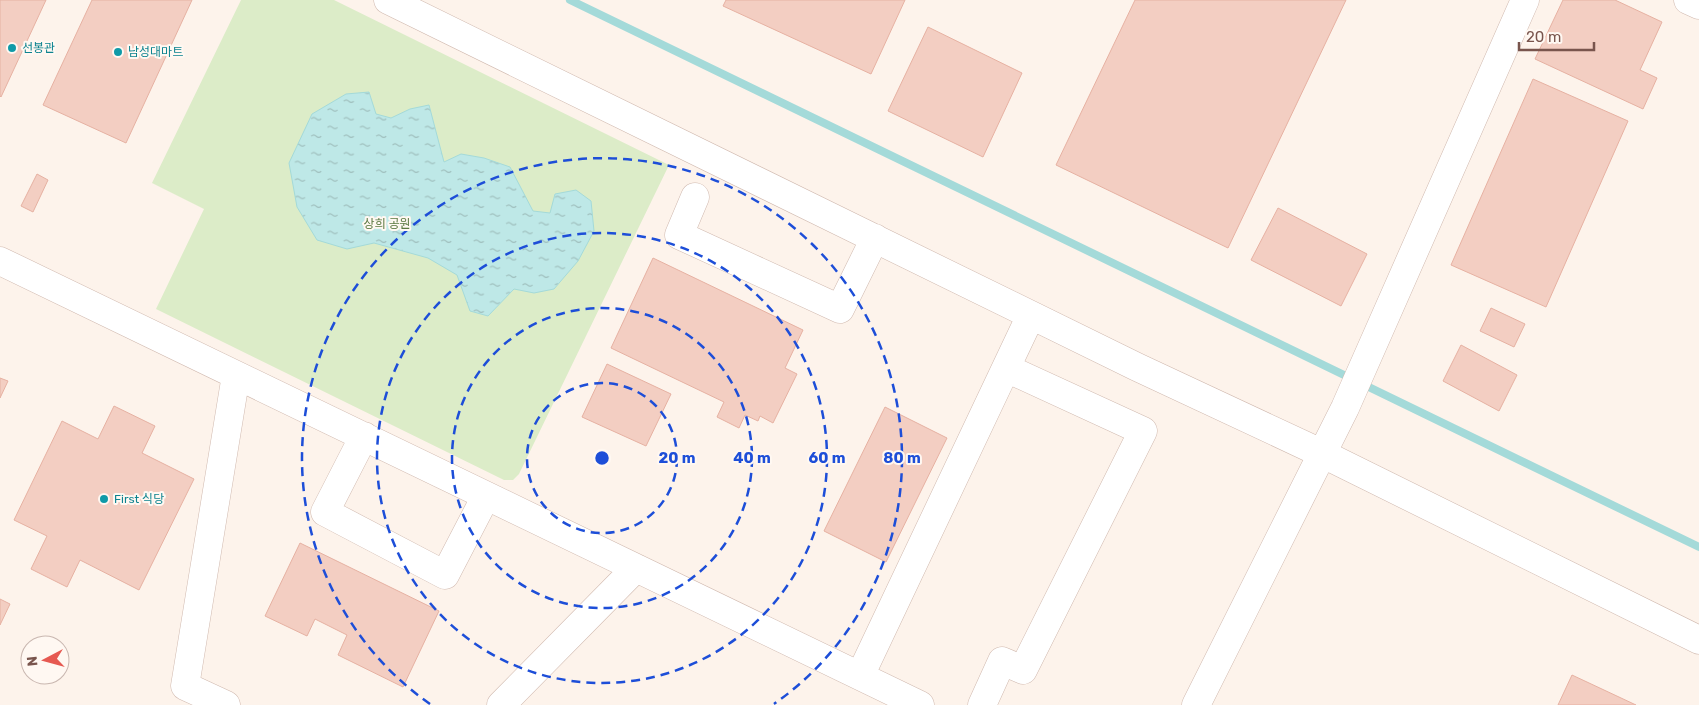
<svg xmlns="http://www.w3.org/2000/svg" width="1699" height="705" viewBox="0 0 1699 705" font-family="Rubik,'Noto Sans KR',sans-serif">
<defs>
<pattern id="water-ripples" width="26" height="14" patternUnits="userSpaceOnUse" patternTransform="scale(1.25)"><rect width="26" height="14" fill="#bee8e7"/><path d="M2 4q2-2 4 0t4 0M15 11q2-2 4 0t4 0" fill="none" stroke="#9fbfbd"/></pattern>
</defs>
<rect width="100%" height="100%" fill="#fdf3eb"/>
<path fill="#dcecc8" d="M241,0H334L669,165L519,474L513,480H504L156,309L204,209L152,183Z"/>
<path fill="url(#water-ripples)" stroke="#a4dad9" d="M369,92L376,114L391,118L410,109L429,105L444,162L461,154L484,158L510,167L533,211L550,213L555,194L576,190L591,201L594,231L578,261L554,289L534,293L514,289L488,316L470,311L457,275L428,258L374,243L347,249L317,240L297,207L289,163L312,114L346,94Z"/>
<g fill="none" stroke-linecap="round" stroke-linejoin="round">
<path stroke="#a4dad9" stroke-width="8" d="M570,0L1699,547"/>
</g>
<path fill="#f3cec2" stroke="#e6b1a2" d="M0,0H46L1,97L0,96Z
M92,0H192L126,143L43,105Z
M726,0H905L871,74L723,6Z
M1135,0H1346L1228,248L1056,165Z
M1563,0H1615L1662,22L1640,70L1657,78L1643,109L1535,59Z
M928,27L1022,73L983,157L888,111Z
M1533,79L1628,121L1546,307L1451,265Z
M37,174L48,180L33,212L21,206Z
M1278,208L1367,254L1341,306L1251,260Z
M653,258L803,330L785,368L797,374L773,423L760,416L758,421L745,415L739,428L717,417L724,402L611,348Z
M1491,308L1525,324L1514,347L1480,331Z
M1461,345L1517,375L1499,411L1443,381Z
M607,364L671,394L646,446L582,417Z
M0,378L8,381L0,398Z
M114,406L155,426L142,453L194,479L139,590L80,560L67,587L31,569L47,536L14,520L62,421L98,439Z
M885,407L947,438L886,562L824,531Z
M300,543L439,611L403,687L338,655L347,635L315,619L307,636L265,616Z
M0,599L10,604L0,625Z
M1572,675L1636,705H1558Z"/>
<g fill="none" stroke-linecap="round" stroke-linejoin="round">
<g stroke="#d0b9af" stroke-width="29">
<path id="minor" d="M388,0L1137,367L1321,453L1699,640
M1688,0L1699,5
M695,197L679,235L840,309L875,238
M0,261L920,705
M364,436L325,512L445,575L486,496
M860,676L1031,315
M226,705L185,686L236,375
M501,705L636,568
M982,705L1002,661L1023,670L1143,431L1006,368
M1196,705L1345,408L1525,0"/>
</g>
<use href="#minor" stroke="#fff" stroke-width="28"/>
</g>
<g fill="none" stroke="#1d4ed8" stroke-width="2.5" stroke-dasharray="9 6">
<circle cx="602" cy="458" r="75"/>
<circle cx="602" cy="458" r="150"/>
<circle cx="602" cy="458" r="225"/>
<path d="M430 704A300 300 0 1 1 774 704"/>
</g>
<g fill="#0f9aa8" stroke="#fff8f2" stroke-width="2">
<circle cx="12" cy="48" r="5"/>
<circle cx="118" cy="52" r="5"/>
<circle cx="104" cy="499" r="5"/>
</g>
<g text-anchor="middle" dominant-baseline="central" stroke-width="4" stroke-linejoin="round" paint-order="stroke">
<g font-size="12" fill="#0d838f" stroke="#fff8f2" text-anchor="start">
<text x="22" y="48">선봉관</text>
<text x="128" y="52">남성대마트</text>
<text x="114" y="499">First 식당</text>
</g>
<g font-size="12" fill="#5b7941" stroke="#fff8f2">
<text x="387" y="224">상희 공원</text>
</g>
</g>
<circle cx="602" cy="458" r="8" fill="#1d4ed8" stroke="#fff8f2" stroke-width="2.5"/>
<g font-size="15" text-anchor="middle" font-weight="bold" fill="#1d4ed8" stroke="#fff8f2" stroke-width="4" stroke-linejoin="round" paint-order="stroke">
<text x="677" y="463">20 m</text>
<text x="752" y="463">40 m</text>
<text x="827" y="463">60 m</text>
<text x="902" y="463">80 m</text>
</g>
<g transform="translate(45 660) rotate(264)"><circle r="24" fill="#fff8f2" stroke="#c9b7b0"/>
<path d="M0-4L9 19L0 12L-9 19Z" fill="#e65951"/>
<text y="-8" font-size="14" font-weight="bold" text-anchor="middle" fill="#79554d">N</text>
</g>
<path d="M1519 42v8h75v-8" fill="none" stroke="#79554d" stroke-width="2.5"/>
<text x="1526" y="42" font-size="15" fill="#79554d" stroke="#fff8f2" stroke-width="4" paint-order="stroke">20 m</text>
</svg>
